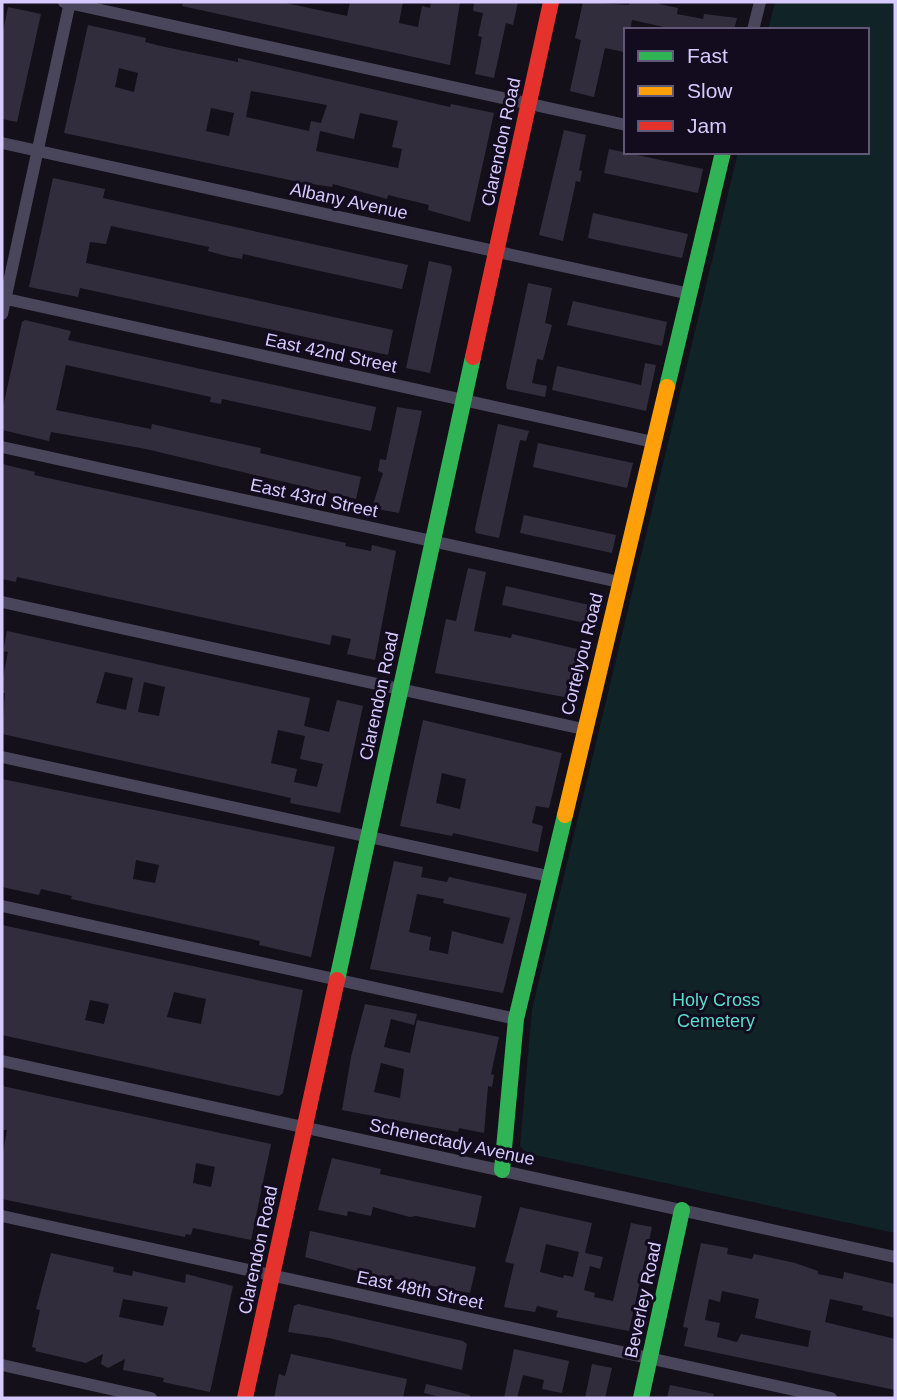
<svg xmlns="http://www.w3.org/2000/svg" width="897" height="1400" viewBox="0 0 897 1400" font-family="Arial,sans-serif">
<rect width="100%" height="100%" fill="#13101a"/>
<path fill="#102326" d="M775,2H895V1233L526,1153L520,1146L532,1009L738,152H867V30H768Z"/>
<path fill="#322d3d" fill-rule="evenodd" d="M183,2H281L347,16L350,2H403L399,23L418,27L422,6L430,8L431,2H460L450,65L182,6Z
M474,2H518L513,25L506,23L494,78L475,74L482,37L478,36L483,13L473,11Z
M583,2L629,5L630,2H659V4L678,8L677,14L703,19L704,14L737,18L734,30H663L664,27L632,20L630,30H626L624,52L605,48L594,97L570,91L581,40L575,38Z
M8,7L41,14L17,122L2,119V36Z
M88,25L146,38L145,42L165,47L238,62V58L450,107L451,104L494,113L470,222L428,210L429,205L388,195L387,199L333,184L332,187L299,182L64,133ZM119,68L138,73L134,92L115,87ZM251,91L327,105L321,123L311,121L309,131L246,117ZM211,108L234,113L229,136L206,131ZM360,113L398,121L392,147L402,149L398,168L316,151L320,131L354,139Z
M564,130L586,135L579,170L582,171L580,182L576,181L563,241L539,235Z
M609,149L703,169L698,193L604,173Z
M53,178L105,189L103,198L408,265L402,289L243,254L242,259L226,256L208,251L209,247L111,226L106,244L90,242L86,263L393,330L388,355L80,288L78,297L29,287Z
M593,213L688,234L682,258L588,238Z
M429,261L451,266L452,270L430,373L406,368Z
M528,283L552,288L545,323L552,325L543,360L537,359L532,383L547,386L545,397L507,389L506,385Z
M573,301L667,322L662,346L567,325Z
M25,320L71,331L68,340L376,407L371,431L222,399L221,404L210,402L211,397L66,365L56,410L151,429L152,424L187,432L261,448L260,453L361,477L356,499L146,449L51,432L49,441L2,430V411L22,322Z
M645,363L656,365L646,411L552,390L557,366L641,385Z
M397,407L422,411L399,513L372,508L383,473L378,471L380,459L386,460Z
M498,424L529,431L526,441L520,440L499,538L476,533L475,529Z
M538,443L633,463L627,488L533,467Z
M2,464L35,472L34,475L346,543L345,546L371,551L372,545L396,551L375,660L347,654L351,639L332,635L330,645L17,577L16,582L2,579Z
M524,515L616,535L612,553L520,533Z
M468,568L486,572L474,631L511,638L512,634L586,651L575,699L435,673L446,619L456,621Z
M506,586L598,607L594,625L502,605Z
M7,631L310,698L304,726L329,732L337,700L363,706L340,813L290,803L291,798L2,734L5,693H2V682L8,652L3,651ZM105,672L133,678L126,710L96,703ZM144,682L165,687L159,716L138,712ZM278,730L305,736L300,759L323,764L317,787L294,782L297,769L271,763Z
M423,720L562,753L549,808L536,806L532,823L543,826L538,852L453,833L452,836L400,826ZM442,773L466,779L460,809L436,803Z
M2,779L335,847L311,957L259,945L260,941L71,899L72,896L41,889L39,895L2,887ZM136,860L159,865L155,883L133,879Z
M394,861L423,867L421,877L447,882L449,877L527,894L503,993L370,969ZM417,894L444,899L443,903L510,918L503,944L452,931L448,954L429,950L431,937L409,932Z
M2,925L303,990L283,1093L279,1096L2,1035ZM174,992L206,999L201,1024L167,1017ZM90,1000L109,1004L104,1024L85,1020Z
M365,1004L417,1014L414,1025L391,1019L384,1047L410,1053L417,1020L499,1037L491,1074L494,1075L492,1087L488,1086L484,1133L459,1128L458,1132L342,1110L351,1057ZM381,1063L404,1069L400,1098L374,1092Z
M2,1086L271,1144L251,1240L193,1228L191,1235L186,1234L185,1237L2,1199V1158L7,1130H2ZM196,1163L215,1167L211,1187L193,1183Z
M332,1158L381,1169L380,1174L482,1196L475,1228L416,1216L410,1217L373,1207L371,1216L348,1211L347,1216L318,1210Z
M520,1207L592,1223L585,1253L603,1257L600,1269L590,1266L584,1290L595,1293L594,1297L613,1301L631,1223L652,1227L629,1331L556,1317L558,1311L537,1306L535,1312L504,1307L514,1264L505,1262ZM546,1244L579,1252L573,1277L564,1275L563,1278L540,1272Z
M310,1231L476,1267L470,1293L364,1273L305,1257Z
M701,1243L728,1248L727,1254L752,1259L754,1254L795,1263L818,1271V1274L843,1279L844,1272L895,1284V1318L862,1310L863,1306L830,1299L825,1322L895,1339V1390L684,1346L688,1328L683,1327ZM722,1291L759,1299L755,1318L811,1331L808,1347L741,1334L737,1342L717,1337L720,1323L705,1320L709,1299L720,1302Z
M51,1253L114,1267L113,1272L132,1276L133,1271L185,1283L186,1274L233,1286L210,1392L163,1382L164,1378L123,1370L125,1359L108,1368L101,1364L103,1354L86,1363L35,1351L36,1348L32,1347L40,1310L36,1309ZM123,1299L168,1307L163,1326L119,1317Z
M298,1304L463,1341L467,1344L462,1370L329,1338L288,1332L294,1306Z
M514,1349L569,1361L562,1393L542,1389L544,1380L523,1375L517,1398H504Z
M291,1354L407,1379L403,1398H274L279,1374L285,1376Z
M592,1364L612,1368L605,1398H585Z
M426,1384L470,1395V1398H444L424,1393Z
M670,1385L714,1394L713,1398H667Z"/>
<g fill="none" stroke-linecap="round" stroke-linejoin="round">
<path stroke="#49455b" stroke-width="12" d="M64,2L626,125
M753,30L760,2
M2,143L690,294
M2,298L653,442
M2,314L70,2
M2,447L619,582
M2,602L583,729
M2,757L548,876
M2,906L516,1019
M2,1061L895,1257
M2,1216L831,1398
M2,1365L151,1398"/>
<path stroke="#30b455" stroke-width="16" d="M667,387L723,152
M337,980L473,357
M502,1170L516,1019L565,815
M641,1398L682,1210"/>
<path stroke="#ff9f0a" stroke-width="16" d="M565,815L667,387"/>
<path stroke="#e5322d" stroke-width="16" d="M473,357L551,2
M245,1398L337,980"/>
</g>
<g text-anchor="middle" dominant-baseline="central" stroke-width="6" stroke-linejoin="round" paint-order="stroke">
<g font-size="18" fill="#d7caff" stroke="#120c1e">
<text transform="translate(501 142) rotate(-78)">Clarendon Road</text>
<text transform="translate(349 201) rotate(12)">Albany Avenue</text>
<text transform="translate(331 353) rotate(12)">East 42nd Street</text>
<text transform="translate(314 498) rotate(12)">East 43rd Street</text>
<text transform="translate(582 654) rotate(-76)">Cortelyou Road</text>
<text transform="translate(379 696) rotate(-78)">Clarendon Road</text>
<text transform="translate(452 1142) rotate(12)">Schenectady Avenue</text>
<text transform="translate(258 1250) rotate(-78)">Clarendon Road</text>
<text transform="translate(420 1290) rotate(12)">East 48th Street</text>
<text transform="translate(643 1300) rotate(-78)">Beverley Road</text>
</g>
<g font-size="18" fill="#57decf" stroke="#120c1e">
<text x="716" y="1000">Holy Cross<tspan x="716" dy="21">Cemetery</tspan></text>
</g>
</g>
<rect width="897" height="1400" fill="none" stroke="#d7caff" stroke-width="7"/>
<rect x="624" y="28" width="245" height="126" fill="#120c1e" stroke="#615878" stroke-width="2"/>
<rect x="638" y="51" width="35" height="10" fill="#30b455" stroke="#615878" stroke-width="2"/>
<text x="687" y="63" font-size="21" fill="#d7caff">Fast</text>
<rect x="638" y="86" width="35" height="10" fill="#ff9f0a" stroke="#615878" stroke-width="2"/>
<text x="687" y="98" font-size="21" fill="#d7caff">Slow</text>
<rect x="638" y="121" width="35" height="10" fill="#e5322d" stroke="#615878" stroke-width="2"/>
<text x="687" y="133" font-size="21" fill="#d7caff">Jam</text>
</svg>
